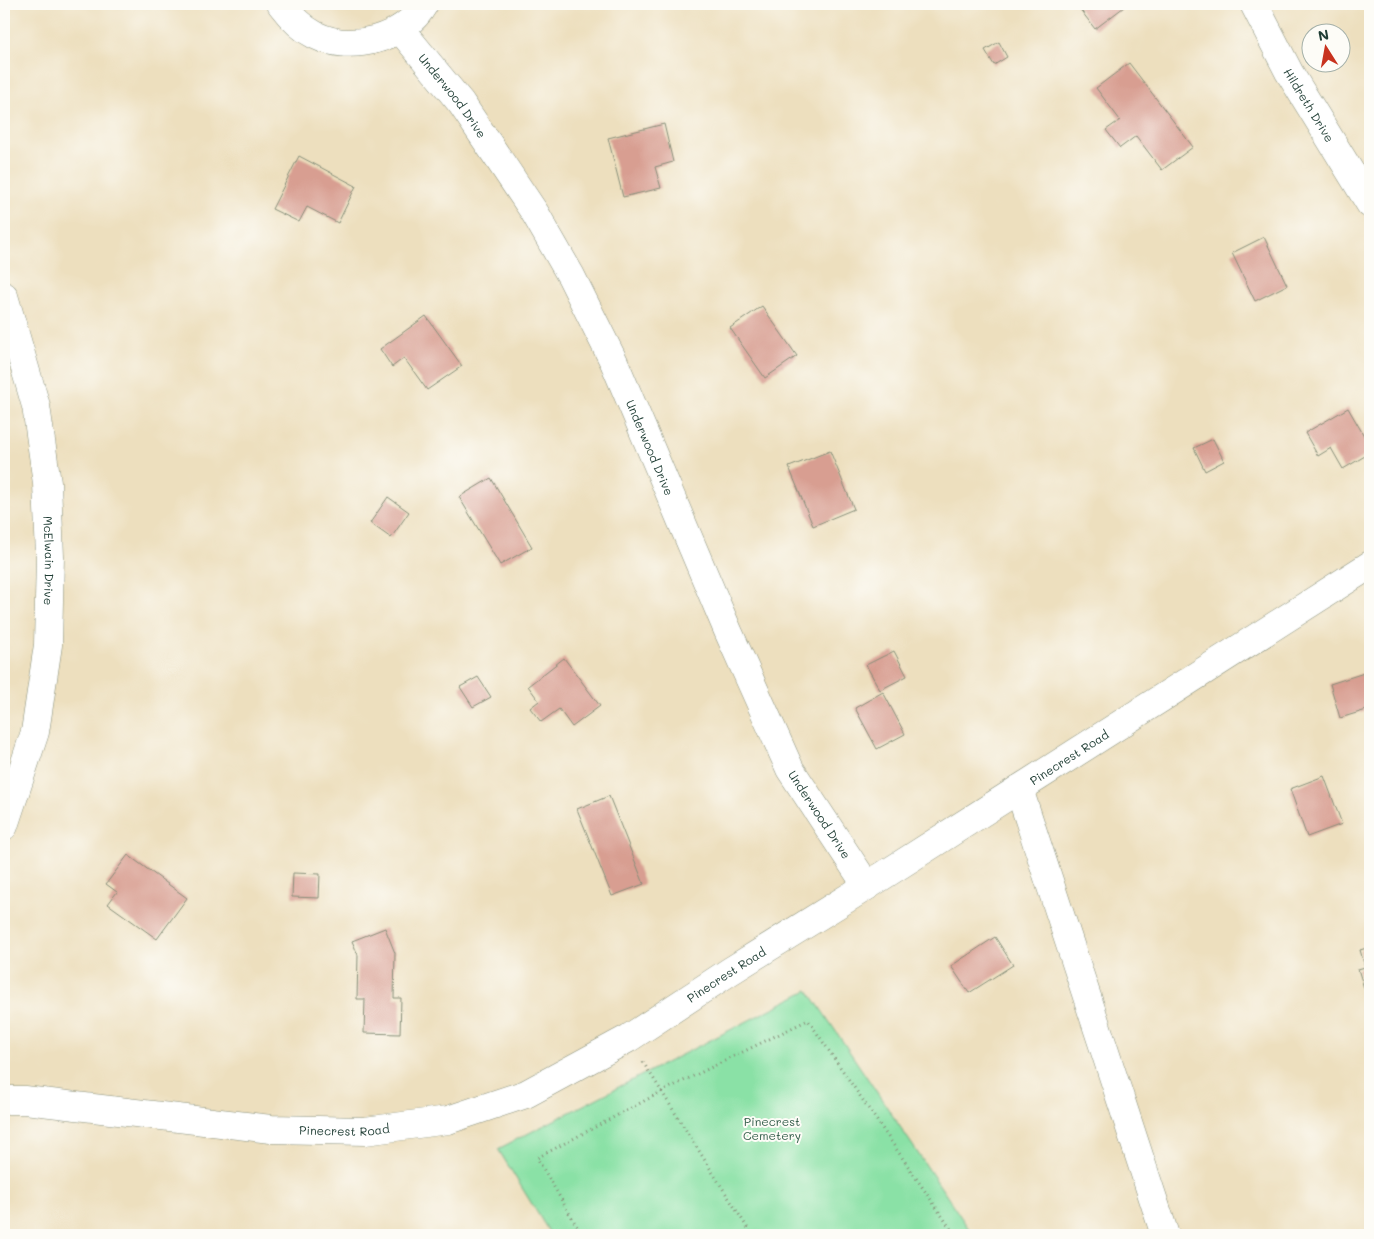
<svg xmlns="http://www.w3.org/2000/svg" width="1374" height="1239" viewBox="0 0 1374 1239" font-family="Mali,sans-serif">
<rect width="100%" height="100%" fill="#fdfcf7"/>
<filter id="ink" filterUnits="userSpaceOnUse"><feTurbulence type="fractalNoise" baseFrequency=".02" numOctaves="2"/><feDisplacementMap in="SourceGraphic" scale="10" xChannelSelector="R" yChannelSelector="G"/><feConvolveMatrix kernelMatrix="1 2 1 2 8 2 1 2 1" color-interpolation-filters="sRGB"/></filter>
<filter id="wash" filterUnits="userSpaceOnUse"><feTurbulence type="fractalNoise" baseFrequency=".0096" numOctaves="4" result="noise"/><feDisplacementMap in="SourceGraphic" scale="20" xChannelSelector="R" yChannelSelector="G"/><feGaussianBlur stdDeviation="1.12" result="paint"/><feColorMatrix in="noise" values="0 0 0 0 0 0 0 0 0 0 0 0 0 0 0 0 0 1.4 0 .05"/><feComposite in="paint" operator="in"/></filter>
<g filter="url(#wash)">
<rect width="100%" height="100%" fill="#eddfbe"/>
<path fill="#8ae1a6" stroke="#548f6d" d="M808,990L973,1235H551L498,1149Z"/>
<g id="blocks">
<path fill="#d89e91" d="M1076,4H1121L1124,7L1095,29Z
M999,42L1007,57L994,65L985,50Z
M1129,63L1193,147L1162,170L1136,136L1120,148L1106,130L1120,120L1096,88Z
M664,124L673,162L655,167L661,188L623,197L608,138Z
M299,156L356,186L338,223L307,207L299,222L272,209Z
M1264,237L1287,285L1255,301L1232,253Z
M762,306L797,356L765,378L730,328Z
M426,316L462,366L427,390L404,358L392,367L380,349Z
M1348,408L1370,446V453L1343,469L1331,448L1318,456L1305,433Z
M1213,439L1224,461L1205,471L1194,448Z
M830,451L854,509L813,526L789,467Z
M491,478L532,547L500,565L459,497Z
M388,497L409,512L391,538L370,523Z
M894,651L907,676L880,690L866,665Z
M564,658L600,706L572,727L559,709L541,722L530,708L539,701L528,686Z
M1364,673L1370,693V709L1340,718L1330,684Z
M478,677L491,697L473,707L460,687Z
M883,692L905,734L877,749L855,708Z
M1324,776L1342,824L1307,837L1290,789Z
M609,796L644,884L612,896L577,809Z
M128,855L187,898L157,939L108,904L117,892L106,884Z
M293,873L320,874L319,898L292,897Z
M385,928L395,953L394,998H401L400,1034L364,1033L365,999H357L358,955L352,941Z
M995,937L1013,965L969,993L951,966Z
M1370,947V1007L1358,969L1365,967L1360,950Z"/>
</g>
</g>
<g filter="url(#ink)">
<use href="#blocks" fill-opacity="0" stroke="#868e79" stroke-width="1"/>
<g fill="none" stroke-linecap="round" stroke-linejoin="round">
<g stroke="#868e79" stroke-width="29">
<g id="minor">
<path d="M281,4C290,16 301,28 315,35C351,53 404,39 424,4"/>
<path id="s1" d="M1254,4L1289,72L1370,204"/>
<path id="s2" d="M400,29L461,103L535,213L571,276L614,362L728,631L790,769L867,886"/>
<path id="s3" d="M4,296L36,406L47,483L50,557L48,645L35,732L4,826"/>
<path d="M1019,789L1165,1235"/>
<path id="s4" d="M4,1100H25L271,1129L365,1131L448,1120L526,1094L629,1038L729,972L867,886L1370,565"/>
</g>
</g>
<path stroke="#868e79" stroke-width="3" stroke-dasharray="1 4" stroke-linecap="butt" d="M643,1062L752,1235
M582,1235L537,1158L661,1092L808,1020L955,1235"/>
<use href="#minor" stroke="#fff" stroke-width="28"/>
</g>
</g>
<g text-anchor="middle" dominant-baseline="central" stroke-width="4" stroke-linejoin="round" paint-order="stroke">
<g font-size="12" fill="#1f3d34" stroke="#fdfcf7">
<text stroke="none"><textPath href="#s2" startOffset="85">Underwood Drive</textPath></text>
<text stroke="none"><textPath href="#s1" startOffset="115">Hildreth Drive</textPath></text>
<text stroke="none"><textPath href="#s2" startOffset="490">Underwood Drive</textPath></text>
<text stroke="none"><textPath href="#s3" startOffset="270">McElwain Drive</textPath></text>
<text stroke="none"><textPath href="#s4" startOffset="1168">Pinecrest Road</textPath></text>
<text stroke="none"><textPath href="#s2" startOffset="895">Underwood Drive</textPath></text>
<text stroke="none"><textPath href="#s4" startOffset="762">Pinecrest Road</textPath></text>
<text stroke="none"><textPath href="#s4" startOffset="342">Pinecrest Road</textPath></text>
</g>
<g font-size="12" fill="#345e4b" stroke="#fdfcf7">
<text x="772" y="1121">Pinecrest<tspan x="772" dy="14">Cemetery</tspan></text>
</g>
</g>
<rect width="1374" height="1239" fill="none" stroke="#fdfcf7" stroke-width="20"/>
<g transform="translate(1326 48) rotate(349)"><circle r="24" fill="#fdfcf7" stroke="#a4b0a9"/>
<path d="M0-4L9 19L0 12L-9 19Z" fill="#c8321e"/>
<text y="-8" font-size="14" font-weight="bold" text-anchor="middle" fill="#1f3d34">N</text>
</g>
</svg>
